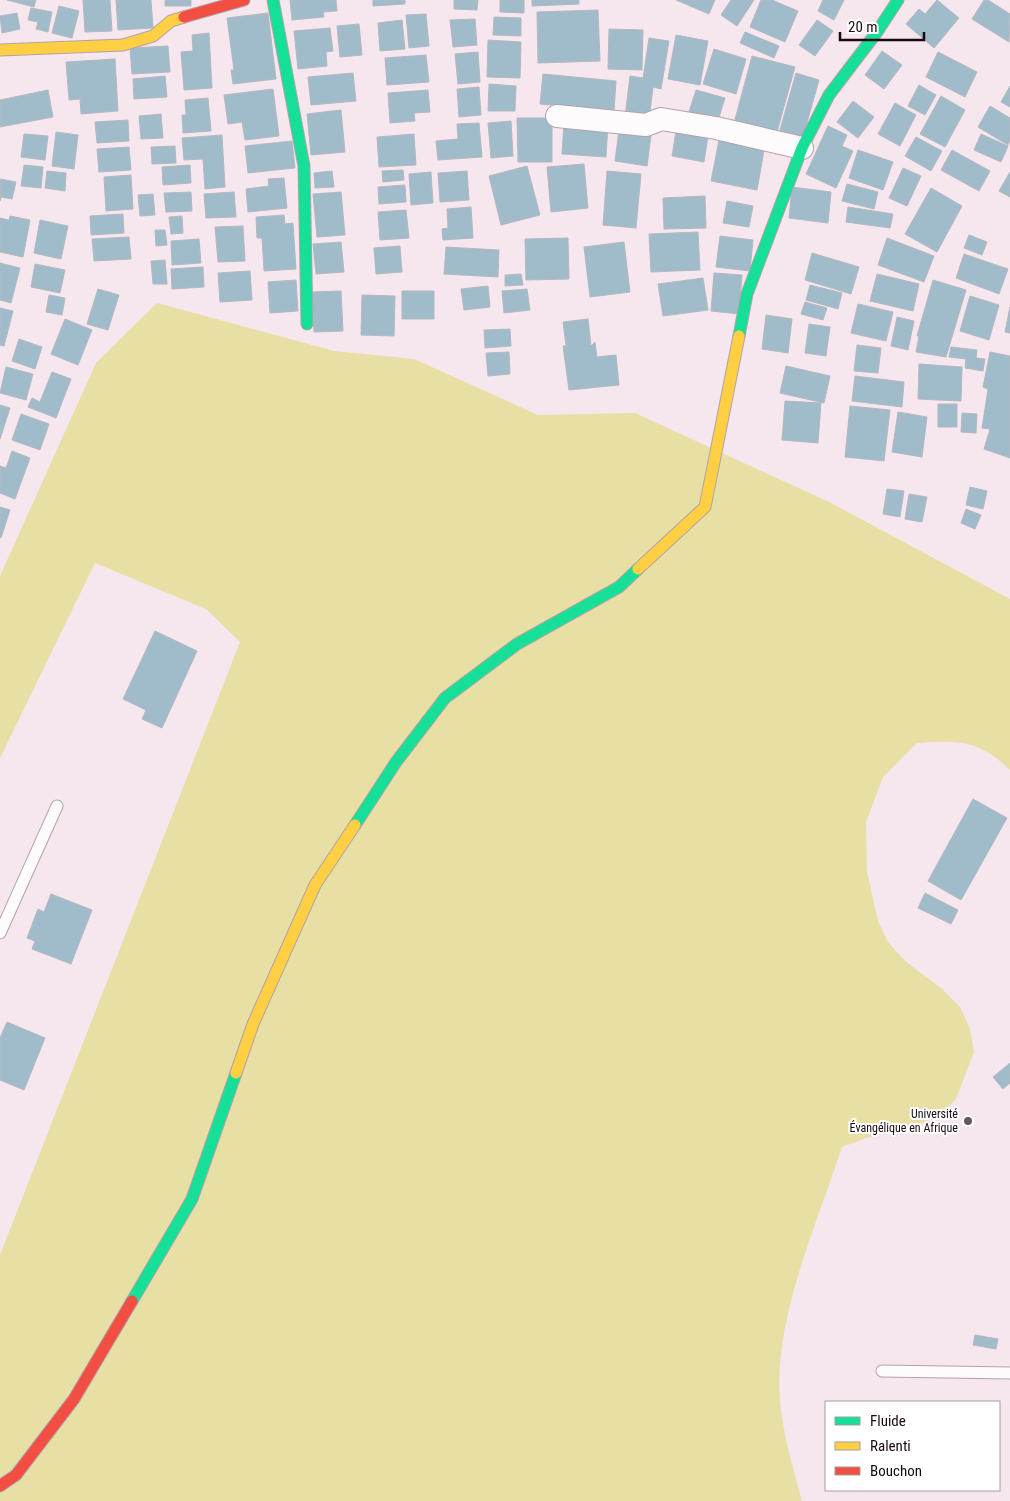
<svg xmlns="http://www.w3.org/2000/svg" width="1010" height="1501" viewBox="0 0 1010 1501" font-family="'Roboto Condensed',sans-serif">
<rect width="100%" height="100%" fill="#f6e6ee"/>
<path fill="#e8dfa4" d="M157,303L334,351L414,359L538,415L635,413L829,502L1010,599V770C979,740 959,740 917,743L883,777L866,822L867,872L878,921L888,942L905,961L942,989L960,1007L970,1029L974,1052L956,1099L938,1116L915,1126L866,1138L842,1147C817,1224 773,1320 780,1401C783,1435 793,1468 802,1501H0V1255L240,642L206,609L95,563L0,758V576L96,363Z"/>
<path fill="#a0bcca" stroke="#b5b8c0" d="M7,0H36L34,7Z
M83,0H110L112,31L85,32Z
M116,0H151L153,28L118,30Z
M165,0H191V6H165Z
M290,0H336L337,11L323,12L324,17L292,20Z
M373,0H405V4L373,6Z
M454,0H478L477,10L454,9Z
M500,0H524V13L500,12Z
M532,0H579V4L532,6Z
M676,0H715L709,14Z
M731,0H754L737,26L721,15Z
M761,0H772L798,11L785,42L750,27Z
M823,0H844L834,20L818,11Z
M937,0L959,18L934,48L906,24L919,9L925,14Z
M984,0H988L1010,14L1009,42L972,19Z
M59,6L79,11L72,38L52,33Z
M31,8L52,12L48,32L36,29L38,22L28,20Z
M598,10L600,61L538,63L537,12Z
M17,13L20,29L2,33L0,16Z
M268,13L276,79L233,84L231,70H234L227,18Z
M426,14L429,46L409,48L406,15Z
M494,17L521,18V36L493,35Z
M475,19L477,45L453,47L450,20Z
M402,20L405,49L380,51L378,23Z
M817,20L833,31L815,56L799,45Z
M359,24L362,55L340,57L337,26Z
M330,28L333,51L326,52L327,66L298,69L294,31Z
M609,29L643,30L642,70L608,69Z
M745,32L779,46L774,58L740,43Z
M209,33L212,88L184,90L181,52L193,51L192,35Z
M676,35L708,41L700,85L668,79Z
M649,38L669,41L661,89L653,87L649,120L625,117L630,76L643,78Z
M488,40L521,42L520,78L487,77Z
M168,46L170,72L132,74L130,48Z
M714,49L746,59L736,94L703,84Z
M882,51L902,65L884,89L865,75Z
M478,52L480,82L458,84L455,54Z
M938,52L977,72L965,97L926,77Z
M426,55L429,82L387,85L385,58Z
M752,56L795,67L775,139L733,127Z
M115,59L118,111L81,114L80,99L69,100L66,62Z
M353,73L356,101L311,105L308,77Z
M796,73L819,80L801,144L778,137Z
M543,74L616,81L614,111L540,104Z
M165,76L167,97L134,99L133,79Z
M489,84L516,86L515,111H488Z
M919,85L936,95L925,115L908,106Z
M1010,86V107L1001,102Z
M479,87L481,115L459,117L457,89Z
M273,89L279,136L245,140L242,122L228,124L224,95Z
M48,90L53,117L0,127V100Z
M428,90L430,112L414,113L415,121L390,123L388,93Z
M696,90L725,98L717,124L688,115Z
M941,96L965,110L945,147L920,134Z
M208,98L211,131L183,133L182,115H186L185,100Z
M853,101L874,117L858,138L837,122Z
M895,103L916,115L900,146L878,134Z
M990,106L1010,118V140L1008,145L978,127Z
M341,110L345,152L311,155L307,114Z
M161,114L163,138L141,139L139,116Z
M517,118H552V162H518Z
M128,120L129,141L97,143L95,122Z
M511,121L513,156L491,158L488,123Z
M564,122L608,124L606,157L562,154Z
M479,123L482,157L438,160L436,141L458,139L457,124Z
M677,125L709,130L704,162L672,156Z
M828,126L847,135L842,146L853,151L836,188L806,174Z
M619,130L651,135L647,166L615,161Z
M56,132L78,135L74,169L52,166Z
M24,134L48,136L45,160L21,157Z
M414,134L416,165L379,167L377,137Z
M981,134L1008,146L1001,162L974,150Z
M222,135L225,187L205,189L203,159L184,160L182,138Z
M720,135L765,145L757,190L711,181Z
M916,137L942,151L931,171L905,156Z
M292,141L295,168L248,173L245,146Z
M175,146L176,163L152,164L151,147Z
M129,147L131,170L99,172L97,149Z
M858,150L893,162L883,190L849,178Z
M952,150L990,171L979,191L941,170Z
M584,164L588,208L551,212L547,167Z
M24,165L43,167L41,188L21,186Z
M190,165L191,183L163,185L162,167Z
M527,166L540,215L501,225L489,176Z
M903,168L921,176L907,206L889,198Z
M403,170L404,180L383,182L382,171Z
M47,171L66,173L65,191L45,188Z
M332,171L334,187L315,188L314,173Z
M467,171L469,200L440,202L438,173Z
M607,171L641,174L636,228L603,225Z
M431,172L433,203L411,205L409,174Z
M1010,172V197L999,191Z
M131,175L133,209L106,211L104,177Z
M284,178L287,208L248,212L246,189L269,186L268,179Z
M0,179L16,182L12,199L1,197L0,201Z
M847,184L878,192L874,209L842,201Z
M405,185L406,202L379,204L378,187Z
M792,187L831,192L828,223L789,218Z
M931,188L962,206L937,252L905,234Z
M191,192L192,211L166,212L164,193Z
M234,192L236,217L206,218L204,194Z
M341,192L345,235L317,237L313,194Z
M153,194L155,215L140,216L138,195Z
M705,196L706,228L664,229L663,198Z
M727,201L753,206L749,227L723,223Z
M471,207L473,238L443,240L442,229L448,228L447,209Z
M848,207L893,214L890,228L846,222Z
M406,210L409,238L380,240L378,212Z
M123,214L124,233L91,235L90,216Z
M284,215L285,224L293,223L296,269L264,271L262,238H257L256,217Z
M10,216L30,220L23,257L0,252V218L9,220Z
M182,216L183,233L171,234L169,217Z
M40,220L68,226L61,259L34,253Z
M243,226L245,261L218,262L215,227Z
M155,230H165L167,245L156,246Z
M698,232L700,270L651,272L649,234Z
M969,235L987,242L982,255L964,248Z
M720,236L753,240L750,271L716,267Z
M129,237L131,259L94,261L92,239Z
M568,238L569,279L526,280L525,239Z
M887,238L934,256L924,282L878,265Z
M199,239L201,263L172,265L171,241Z
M341,242L344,272L316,274L313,244Z
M624,242L630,292L590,297L584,247Z
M400,246L402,272L376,274L374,248Z
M446,247L499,250L498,277L444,274Z
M812,253L859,267L851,294L805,280Z
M964,254L1008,269L999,294L956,278Z
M165,260L167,284H153L151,261Z
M0,263L20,268L11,303L0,300Z
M35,264L65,270L60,293L31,287Z
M203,267L204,287L172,289L171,269Z
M250,271L252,300L220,302L218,273Z
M714,273L742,275L739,314L711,311Z
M521,274L523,285L505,286V275Z
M877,274L919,284L913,311L870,301Z
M703,278L708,310L663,316L658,284Z
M296,280L298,311L270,313L268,282Z
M933,280L966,290L946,357L916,352L919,336H917Z
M810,285L842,293L838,309L806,300Z
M488,286L490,307L464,310L461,289Z
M98,289L119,295L108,330L87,324Z
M527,289L530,310L504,313L502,291Z
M341,291L343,331L314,332L312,292Z
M402,291H434V319H402Z
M49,295L65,298L62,315L46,312Z
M362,295L395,296L394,336L361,335Z
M970,296L999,305L989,340L960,331Z
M805,302L827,308L823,320L801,314Z
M858,304L893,312L886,341L851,333Z
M1010,307V333L1005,332Z
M0,308L13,311L4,346L0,345Z
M766,315L792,319L788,353L762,349Z
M897,317L914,321L908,350L891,346Z
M65,319L92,330L78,365L51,354Z
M588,319L591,346L595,342L597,357L616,355L619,385L569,390L563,346H566L563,322Z
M809,324L830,327L826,356L805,353Z
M510,329L511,346L485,348L484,330Z
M19,339L42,347L35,369L12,361Z
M857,345L881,348L878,373L854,371Z
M951,347L977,350L976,358L985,359L983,371L965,368L966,359L949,357Z
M509,352L510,374L488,376L486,353Z
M990,352L1010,356V458L984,449L990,429L982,428L988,389L983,387Z
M919,364L962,367L961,401L918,399Z
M786,366L830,376L824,403L780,393Z
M6,367L33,374L26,400L0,393Z
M52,372L71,379L56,418L28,407L32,398L40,402Z
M855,376L904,382L902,407L852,401Z
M785,401L821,403L818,443L782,440Z
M938,404H957V427H938Z
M0,405L10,408L0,439Z
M850,406L890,410L884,461L845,457Z
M898,412L927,417L922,457L892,452Z
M962,413L977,414L976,433L961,432Z
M21,414L49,424L40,450L12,440Z
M12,451L30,458L15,499L0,493V466L6,468Z
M970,487L987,491L983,509L966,505Z
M887,489L904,491L900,517L883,514Z
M909,494L927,497L922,522L905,519Z
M0,507L10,510L1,538L0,537Z
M966,509L981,515L975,529L961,523Z
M155,631L197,651L162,728L142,719L146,710L123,699Z
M973,799L1007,818L961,900L928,881Z
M925,893L958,910L951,924L918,908Z
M51,894L92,910L71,964L32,949L35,941L27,938L38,909L44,912Z
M7,1022L45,1038L24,1090L0,1080V1038Z
M1010,1063V1083L1003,1089L993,1077Z
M975,1335L998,1339L996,1349L973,1345Z"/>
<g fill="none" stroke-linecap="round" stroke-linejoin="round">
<g stroke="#b2a2aa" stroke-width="13">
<path id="lane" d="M0,933L57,806
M882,1371L1010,1373"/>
</g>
<g stroke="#b2a2aa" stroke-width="24">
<path id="street" d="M557,116L646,125L661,119L716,128L802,148"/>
</g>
<g stroke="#b2a2aa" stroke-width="13">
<path id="fast" d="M273,0L304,166L307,324
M739,336L747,294L802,148L829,95L877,32L898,0
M355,825L396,762L445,698L517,644L619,587L638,569
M132,1301L192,1199L236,1073"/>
</g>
<g stroke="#b2a2aa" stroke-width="13">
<path id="slow" d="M0,50L123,45L153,36L171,21L184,17
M638,569L705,507L739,336
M236,1073L253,1024L315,885L355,825"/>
</g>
<g stroke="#b2a2aa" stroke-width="13">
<path id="jam" d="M184,17L244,0
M0,1486L16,1475L74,1399L132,1301"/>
</g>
<use href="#lane" stroke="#fefbfc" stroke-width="11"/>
<use href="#street" stroke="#fefbfc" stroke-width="22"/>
<use href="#fast" stroke="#16e098" stroke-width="11"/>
<use href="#slow" stroke="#ffcf43" stroke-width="11"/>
<use href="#jam" stroke="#f24e42" stroke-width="11"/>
</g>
<circle fill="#66565e" stroke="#fff" stroke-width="2" cx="968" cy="1121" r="5"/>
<g text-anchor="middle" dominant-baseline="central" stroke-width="4" stroke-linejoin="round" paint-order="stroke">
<g font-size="12" fill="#190911" stroke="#fff" text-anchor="end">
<text x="958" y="1114">Université<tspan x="958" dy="14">Évangélique en Afrique</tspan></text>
</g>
</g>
<rect x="825" y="1401" width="175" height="90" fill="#ffffff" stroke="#a39da0"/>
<rect x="835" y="1417" width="25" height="8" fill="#16e098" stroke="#a39da0"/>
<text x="870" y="1426" font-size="15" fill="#190911">Fluide</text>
<rect x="835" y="1442" width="25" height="8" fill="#ffcf43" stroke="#a39da0"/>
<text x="870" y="1451" font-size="15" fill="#190911">Ralenti</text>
<rect x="835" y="1467" width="25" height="8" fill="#f24e42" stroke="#a39da0"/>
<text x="870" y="1476" font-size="15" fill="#190911">Bouchon</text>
<path d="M840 32v8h84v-8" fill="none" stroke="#190911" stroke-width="2.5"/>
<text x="848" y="32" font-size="15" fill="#190911" stroke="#ffffff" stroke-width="4" paint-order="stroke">20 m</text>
</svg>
